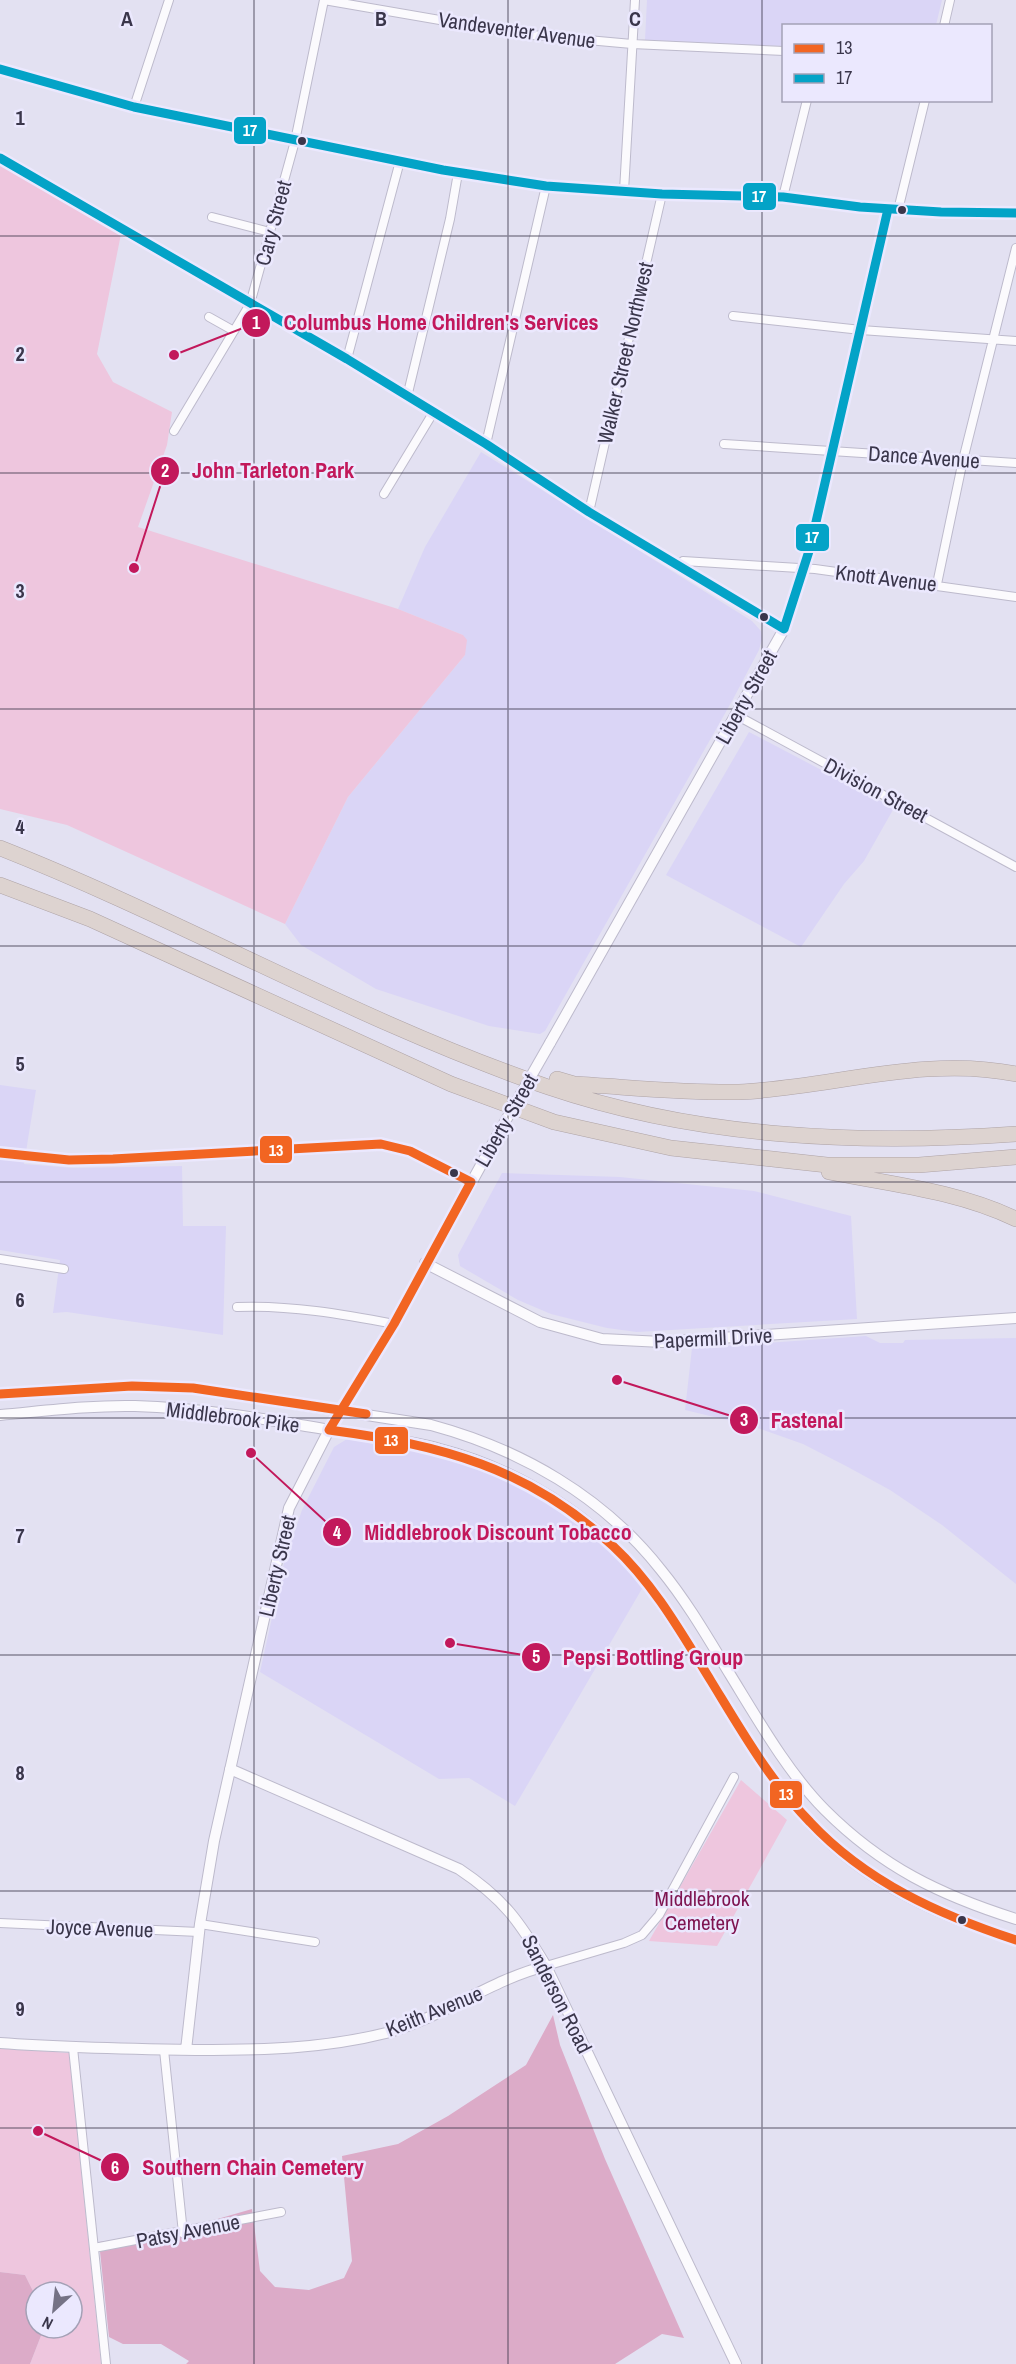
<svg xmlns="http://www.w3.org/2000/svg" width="1016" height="2364" viewBox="0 0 1016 2364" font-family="'Archivo Narrow',sans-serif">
<rect width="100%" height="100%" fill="#e3e1f2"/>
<path fill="#dad5f6" d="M647,0H942L936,25L784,26L783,46L645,40Z
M481,452L752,621L761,631L762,639L759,650L732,701L545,1031L540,1034L489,1026L376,989L301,945L285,924L348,797L465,655L463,635L398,609L425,547Z
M749,732L894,808L864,861L844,884L801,947L666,875Z
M0,1085L36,1090L24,1164L73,1168L182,1166L183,1226H226L223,1335L67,1312L53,1313L60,1260L0,1250Z
M502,1173L620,1177L754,1191L851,1216L857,1319L637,1332L607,1328L551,1314L518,1300L460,1266L458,1255Z
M866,1336L880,1343H903L905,1340L1016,1338V1584L942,1525L890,1490L846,1466L803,1444L752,1426L685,1410L692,1348Z
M347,1439L436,1454L483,1469L522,1486L559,1510L599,1541L643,1587L515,1806L469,1778L439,1779L260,1672L284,1563L302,1510L334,1447Z"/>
<path fill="#eec6de" d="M0,164L121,234L97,354L113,382L172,412L167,445L138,527L398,609L463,635L467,640L465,655L348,797L285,924L67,825L0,809Z
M741,1780L787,1820L717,1946L649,1941Z
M0,2048L69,2053L101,2364H30L44,2328H72V2292H36V2297L25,2275L0,2272Z"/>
<path fill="#dcabc8" d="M553,2015L560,2045L605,2159L684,2338L662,2334L615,2364H186L189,2361L161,2344H123L109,2337L99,2242L176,2231L252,2209L260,2271L275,2287L309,2290L344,2278L352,2261L342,2156L398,2144L448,2116L526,2065Z
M0,2272L25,2275L36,2297V2328H44L30,2364H0Z"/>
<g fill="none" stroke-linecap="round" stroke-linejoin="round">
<g stroke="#bdbacc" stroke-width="10">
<path id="street" d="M324,0L521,34L632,44L784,51
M944,26L950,0
M134,107L169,0
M0,158L347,359L486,444L589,512L784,629
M624,191L635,0
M783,197L807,100
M898,210L925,100
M212,217L270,232
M733,316L861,330L1016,341
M209,317L234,331
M347,359L400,161
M407,397L450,219L458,173
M174,431L250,304L295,141L324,0
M486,444L546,186
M724,444L1016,463
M384,494L433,413
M589,512L662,194
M678,566L683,561L815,569L1016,597
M937,584L963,460L1016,248
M736,715L1016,867
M0,1153L69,1160L113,1159L381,1144L410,1151L471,1182
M0,1259L64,1269
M237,1307C289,1305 343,1314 394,1324
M0,1923L199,1932
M200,1924L315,1942
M546,1966L624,1943L642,1935L659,1915L734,1777
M73,2048L106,2364
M164,2050L183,2233
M94,2248L281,2212"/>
</g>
<g stroke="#bdbacc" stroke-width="12">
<path id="secondary" d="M0,69L134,107L443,170L546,186L662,194L783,197L860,207L941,212L1016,213
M550,1043L784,629L810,548L888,209
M425,1263L540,1322L602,1339L662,1342L1016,1318
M0,1394L132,1386L193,1388L431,1425C520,1449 603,1496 661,1570C688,1603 709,1640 731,1676C758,1720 789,1774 825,1810C882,1867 940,1895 1016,1919
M0,1415C45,1411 90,1405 135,1406C201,1408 265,1419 330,1430C367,1436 404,1439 440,1449C503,1465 568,1501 615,1547C651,1583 678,1629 705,1672C737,1722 768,1779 810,1823C866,1883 939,1916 1016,1940
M230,1769L459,1869C504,1899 519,1921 546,1966L736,2364
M0,2043C65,2048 130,2049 196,2050C261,2050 323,2049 386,2033C442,2018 490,1980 546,1966
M186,2050L200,1924L214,1841L289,1508L329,1430L394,1324L498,1134"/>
</g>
<g stroke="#aea3a6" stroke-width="16">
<path id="highway" d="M0,848C185,921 359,1022 548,1087C698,1138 859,1145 1016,1134
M0,885L90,919L451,1084L554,1122L671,1148L827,1165H919L1016,1157
M557,1079L574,1084C628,1087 684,1093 739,1092C830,1088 924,1055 1016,1074
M829,1172C891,1184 958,1191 1016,1219"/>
</g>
<use href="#street" stroke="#fbfafd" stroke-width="8"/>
<use href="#secondary" stroke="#fbfafd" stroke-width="10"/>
<use href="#highway" stroke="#ddd3d0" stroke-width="15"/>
<g stroke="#bdbacc" stroke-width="12" stroke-linecap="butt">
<path id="secondary-bridge" d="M498,1134L550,1043"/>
</g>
<use href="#secondary-bridge" stroke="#fbfafd" stroke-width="10"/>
<g stroke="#ebe8fe" stroke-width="14">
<path id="bus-1" d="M0,1153L69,1160L113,1159L381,1144L410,1151L471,1182L394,1324L329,1430C441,1445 528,1467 613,1546C654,1584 682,1634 711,1681C741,1730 770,1781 810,1822C866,1882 940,1915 1016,1940
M0,1394L132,1386L193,1388L366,1414"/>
</g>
<g stroke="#ebe8fe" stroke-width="14">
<path id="bus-2" d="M0,69L134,107L443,170L546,186L662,194L783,197L860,207L941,212L1016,213
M0,158L347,359L486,444L589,512L784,629L810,548L888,209"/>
</g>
<use href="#bus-1" stroke="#f26522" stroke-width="9"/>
<use href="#bus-2" stroke="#03a3c7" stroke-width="9"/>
</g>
<path fill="none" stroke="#3a364b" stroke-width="1.5" stroke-opacity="0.55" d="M254,0V2364M508,0V2364M762,0V2364M0,236H1016M0,473H1016M0,709H1016M0,946H1016M0,1182H1016M0,1418H1016M0,1655H1016M0,1891H1016M0,2128H1016"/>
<g fill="#3a364b" stroke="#ebe8fe" stroke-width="2">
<circle cx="302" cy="141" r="5"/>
<circle cx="902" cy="210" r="5"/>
<circle cx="764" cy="617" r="5"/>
<circle cx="454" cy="1173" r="5"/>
<circle cx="962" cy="1920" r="5"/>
</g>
<g text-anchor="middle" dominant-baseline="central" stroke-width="5" stroke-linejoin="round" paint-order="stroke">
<g font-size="21" fill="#3a364b" stroke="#ebe8fe">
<text transform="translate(517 30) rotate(8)">Vandeventer Avenue</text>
<text transform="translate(273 223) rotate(-75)">Cary Street</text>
<text transform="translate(625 353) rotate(-77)">Walker Street Northwest</text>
<text transform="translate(924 457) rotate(4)">Dance Avenue</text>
<text transform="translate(886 578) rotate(7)">Knott Avenue</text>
<text transform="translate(746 697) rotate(-61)">Liberty Street</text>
<text transform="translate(876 790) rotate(28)">Division Street</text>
<text transform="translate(506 1120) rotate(-60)">Liberty Street</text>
<text transform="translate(713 1338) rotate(-3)">Papermill Drive</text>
<text transform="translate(233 1417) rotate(7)">Middlebrook Pike</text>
<text transform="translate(277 1566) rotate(-77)">Liberty Street</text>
<text transform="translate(100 1928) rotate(2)">Joyce Avenue</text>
<text transform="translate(557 1994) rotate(63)">Sanderson Road</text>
<text transform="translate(434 2011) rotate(-22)">Keith Avenue</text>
<text transform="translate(188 2231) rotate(-11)">Patsy Avenue</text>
</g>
<g font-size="21" fill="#7e1450" stroke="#ebe8fe">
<text x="702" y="1898">Middlebrook<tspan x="702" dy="24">Cemetery</tspan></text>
</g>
</g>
<g font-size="20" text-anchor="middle" font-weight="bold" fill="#3a364b" stroke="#ebe8fe" stroke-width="5" stroke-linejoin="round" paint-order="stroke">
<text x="127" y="26">A</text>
<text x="381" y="26">B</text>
<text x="635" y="26">C</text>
<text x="20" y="125">1</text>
<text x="20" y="361">2</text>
<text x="20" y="598">3</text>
<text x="20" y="834">4</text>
<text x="20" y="1071">5</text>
<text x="20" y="1307">6</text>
<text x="20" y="1543">7</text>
<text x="20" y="1780">8</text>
<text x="20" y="2016">9</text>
</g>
<path fill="none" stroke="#c2185b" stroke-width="2" d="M174 355L256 323M134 568L165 471M617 1380L744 1420M251 1453L337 1532M450 1643L536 1657M38 2131L115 2167"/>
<g fill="#c2185b" stroke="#ebe8fe" stroke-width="2">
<circle cx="174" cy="355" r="6"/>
<circle cx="134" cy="568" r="6"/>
<circle cx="617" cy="1380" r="6"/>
<circle cx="251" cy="1453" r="6"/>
<circle cx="450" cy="1643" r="6"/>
<circle cx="38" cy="2131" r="6"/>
<circle cx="256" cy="323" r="15"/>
<circle cx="165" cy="471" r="15"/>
<circle cx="744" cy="1420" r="15"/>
<circle cx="337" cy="1532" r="15"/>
<circle cx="536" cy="1657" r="15"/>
<circle cx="115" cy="2167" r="15"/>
</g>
<g font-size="18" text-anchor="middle" font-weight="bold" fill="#fff">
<text x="256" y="329">1</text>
<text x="165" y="477">2</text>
<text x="744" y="1426">3</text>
<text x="337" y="1539">4</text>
<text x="536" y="1663">5</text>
<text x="115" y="2174">6</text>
</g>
<g font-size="22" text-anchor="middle" font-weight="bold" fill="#c2185b" stroke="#ebe8fe" stroke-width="5" stroke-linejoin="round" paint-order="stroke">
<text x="441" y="330">Columbus Home Children's Services</text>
<text x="273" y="478">John Tarleton Park</text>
<text x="807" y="1428">Fastenal</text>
<text x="498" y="1540">Middlebrook Discount Tobacco</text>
<text x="653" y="1665">Pepsi Bottling Group</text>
<text x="253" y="2175">Southern Chain Cemetery</text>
</g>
<g stroke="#ebe8fe" stroke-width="2">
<rect x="233" y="116" width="34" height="29" rx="6" fill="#03a3c7"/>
<rect x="742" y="182" width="35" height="29" rx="6" fill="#03a3c7"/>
<rect x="795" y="523" width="35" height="29" rx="6" fill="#03a3c7"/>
<rect x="259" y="1135" width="34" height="29" rx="6" fill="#f26522"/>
<rect x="374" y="1426" width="35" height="29" rx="6" fill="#f26522"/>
<rect x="769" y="1780" width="34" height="29" rx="6" fill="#f26522"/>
</g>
<g font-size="16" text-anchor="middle" font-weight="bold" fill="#fff">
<text x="250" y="136">17</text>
<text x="759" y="202">17</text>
<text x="812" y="543">17</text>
<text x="276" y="1156">13</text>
<text x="391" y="1446">13</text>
<text x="786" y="1800">13</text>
</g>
<rect x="782" y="24" width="210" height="78" fill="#ebe8fe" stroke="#a4a1b6" stroke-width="1.5"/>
<rect x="794" y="44" width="30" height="9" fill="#f26522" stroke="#a4a1b6" stroke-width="1.5"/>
<text x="836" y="54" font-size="18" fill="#3a364b">13</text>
<rect x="794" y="74" width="30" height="9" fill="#03a3c7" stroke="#a4a1b6" stroke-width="1.5"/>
<text x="836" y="84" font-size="18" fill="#3a364b">17</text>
<g transform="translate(54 2310) rotate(207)"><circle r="28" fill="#ebe8fe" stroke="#a4a1b6" stroke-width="1.5"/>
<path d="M0-4.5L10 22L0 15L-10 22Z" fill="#757285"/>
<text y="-9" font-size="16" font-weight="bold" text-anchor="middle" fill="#3a364b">N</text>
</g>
</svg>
